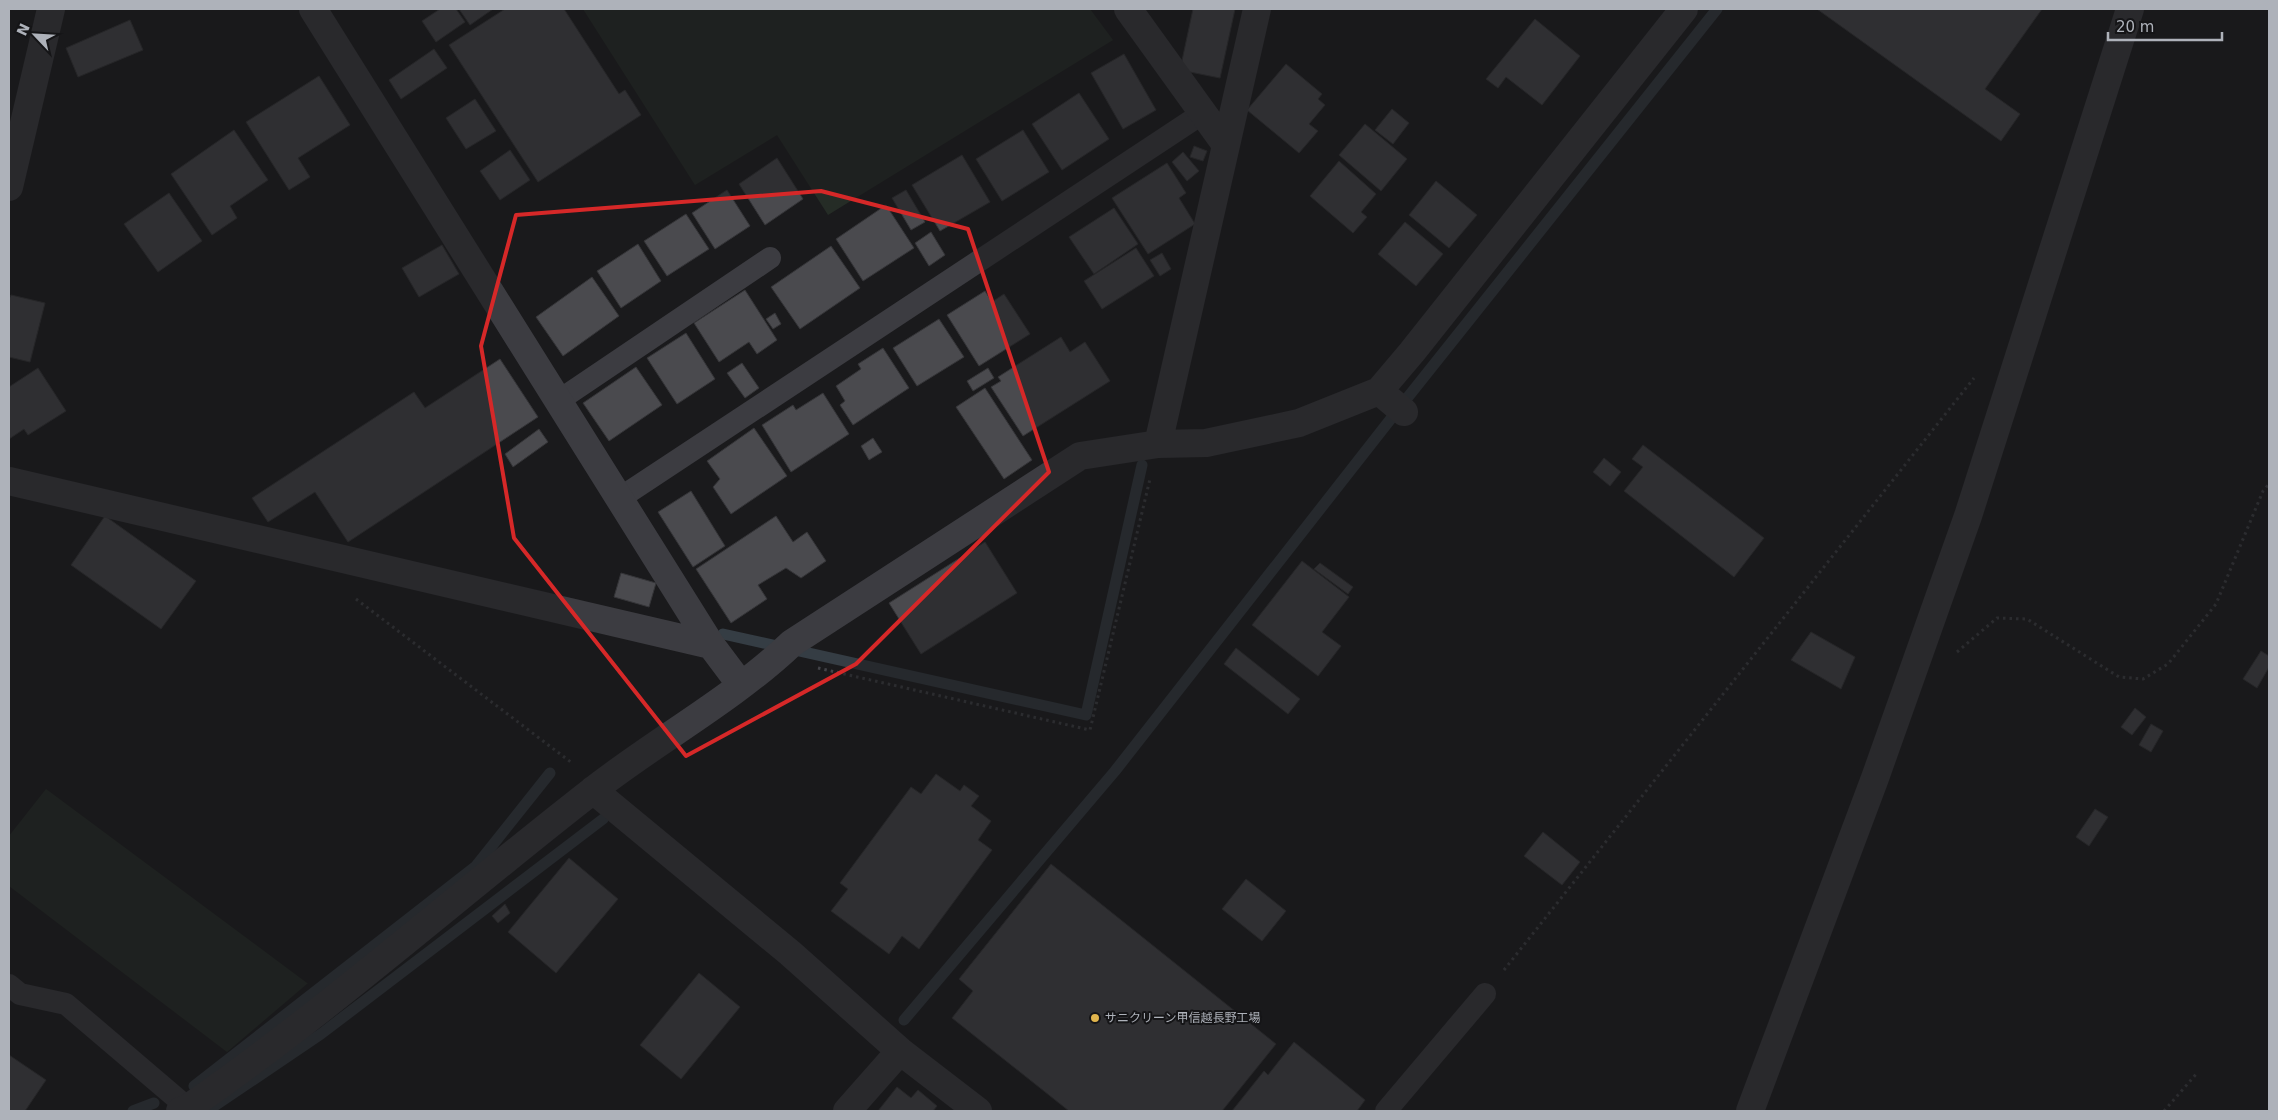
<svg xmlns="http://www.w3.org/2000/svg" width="2278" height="1120" viewBox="0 0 2278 1120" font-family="'DejaVu Sans','Noto Sans JP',sans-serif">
<rect width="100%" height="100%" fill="#1a1a1c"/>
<path fill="#252c26" d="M583,9H1090L1113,40L828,215L777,135L695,185Z
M46,789L307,983H308L227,1052L9,886V836Z"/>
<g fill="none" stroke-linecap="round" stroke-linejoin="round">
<path stroke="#353d44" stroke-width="11" d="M723,634L1086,715L1142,465
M904,1020L1115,771L1404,402L1717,9
M194,1086L476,866L550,773
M133,1111L154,1103
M207,1111L321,1034L603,819"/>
</g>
<path fill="#4a4a4e" stroke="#353538" d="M440,9H456L465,22L436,42L422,21Z
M459,9H493L470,25Z
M505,9H564L619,94L625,90L641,115L538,182L449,45Z
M1193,9H1235L1220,78L1180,70Z
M1817,9H2042L1985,89L2020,114L2001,141Z
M1535,19L1580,56L1542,105L1506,77L1498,88L1486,79Z
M130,20L143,50L78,77L66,48Z
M434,49L447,68L401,99L389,80Z
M1124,54L1156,110L1123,129L1091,73Z
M1286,64L1322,94L1318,99L1325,105L1309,124L1318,131L1299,153L1247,110Z
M319,76L350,125L298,158L310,177L289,190L246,122Z
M1079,93L1109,139L1062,170L1032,124Z
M475,99L496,131L466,149L446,118Z
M1392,109L1409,123L1393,144L1375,130Z
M1365,124L1407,159L1381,191L1339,155Z
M234,130L268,180L230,206L237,218L212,235L171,174Z
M1023,130L1049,172L1002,201L976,159Z
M1194,146L1207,151L1203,161L1190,157Z
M510,150L530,180L500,200L480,171Z
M1183,152L1199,171L1187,181L1172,162Z
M962,155L990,202L940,231L912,185Z
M777,158L803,199L765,225L739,184Z
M1339,161L1376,194L1361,212L1367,217L1353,233L1310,196Z
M1167,163L1186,193L1179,198L1195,224L1148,254L1112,198Z
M1436,181L1477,215L1449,248L1409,215Z
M727,190L750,226L715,249L692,213Z
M906,190L925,222L911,230L892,198Z
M169,193L202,241L158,272L124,224Z
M886,205L914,248L863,281L836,239Z
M1114,208L1138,244L1094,274L1069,237Z
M686,214L709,249L667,276L644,241Z
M1405,222L1443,254L1416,286L1378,254Z
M931,232L945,255L929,266L915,243Z
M638,244L661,281L621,308L597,271Z
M442,245L459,274L419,297L402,268Z
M831,246L860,288L800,329L771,287Z
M1136,248L1154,276L1102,309L1084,281Z
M1162,253L1171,269L1160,276L1150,260Z
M592,277L619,316L563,356L536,317Z
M745,290L777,340L757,354L749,342L719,362L694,323Z
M985,291L992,302L1004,294L1030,334L979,366L947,315Z
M11,295L45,303L30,362L9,357V299Z
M775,313L781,324L773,329L766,319Z
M939,319L964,357L917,386L893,348Z
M686,333L715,379L677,404L647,358Z
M1061,337L1070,352L1085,342L1110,381L1023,436L991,387L1001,381L998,377Z
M883,348L909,388L853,425L840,405L845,401L836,386L861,369L858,364Z
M500,359L538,417L348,542L315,492L268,522L252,498L414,392L425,408Z
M742,363L759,388L745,398L727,373Z
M636,367L662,405L609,441L583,403Z
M38,368L66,411L28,435L24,429L9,439V387Z
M988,368L994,378L973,391L967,381Z
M985,388L1032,460L1004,479L956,407Z
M823,393L849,434L791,472L762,425L793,405L796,410Z
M754,428L787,476L731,514L713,487L720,479L707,461Z
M539,429L548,442L513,467L505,454Z
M873,438L882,452L869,460L861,446Z
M1643,445L1764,538L1734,577L1624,491L1643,467L1632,459Z
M1604,458L1621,472L1610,486L1593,472Z
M691,491L725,546L693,567L658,512Z
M105,516L196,581L161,629L71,565Z
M776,516L793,542L807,532L826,561L801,578L786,568L758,585L767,599L731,623L696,569Z
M985,542L1017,593L921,654L889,603Z
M1302,561L1349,597L1322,632L1341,646L1318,676L1252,625Z
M1320,563L1353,587L1348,594L1314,569Z
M621,573L656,583L649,607L614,597Z
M1811,632L1855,657L1841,689L1791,660Z
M1236,648L1300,699L1288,714L1224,664Z
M2261,651L2269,656V667L2257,688L2243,679Z
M2135,708L2146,717L2132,735L2121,727Z
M2151,724L2163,731L2151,752L2139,745Z
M936,774L960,791L964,785L979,796L971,806L991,821L978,840L992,850L919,949L902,936L889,954L831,911L848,889L840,883L911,787L921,794Z
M2095,809L2108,817L2089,846L2076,837Z
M1543,832L1580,862L1562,885L1524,856Z
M569,858L618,899L556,973L508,932Z
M1051,864L1276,1044L1222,1111H1069L952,1018L973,991L959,979Z
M1246,879L1286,911L1262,941L1222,909Z
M505,904L510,913L498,923L492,916Z
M699,973L740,1007L681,1079L640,1045Z
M1294,1042L1365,1100L1357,1111H1232L1264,1071L1268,1075Z
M9,1055L46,1080L25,1111H9Z
M897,1087L911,1098L918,1090L937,1106L933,1111H878Z"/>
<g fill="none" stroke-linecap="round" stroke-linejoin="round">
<path stroke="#424348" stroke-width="3" stroke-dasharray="2.5 4" stroke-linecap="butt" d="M356,599L572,763
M1957,652L1997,618L2027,619L2119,677L2143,679L2168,664L2216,604L2263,491L2269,484
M818,668L1090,730L1150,479
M1504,970L1974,378
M2164,1111L2198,1072"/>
<path stroke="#3c3c41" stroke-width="22" d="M558,401L770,258
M620,498L1203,113
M9,985L20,994L66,1004L188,1108
M1386,1111L1485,994"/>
<path stroke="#3c3c41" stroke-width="28" d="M313,9L711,645
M1128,9L1226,145
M9,187L51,9
M1379,391L1404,412
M1158,444L1257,9
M9,481L711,645L741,685
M593,790L790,953L900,1051L978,1111
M180,1111L188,1108C329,1010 457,896 592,791C657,740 732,700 792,643L1080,456L1158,444L1206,443L1299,423L1379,391L1412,352L1684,9
M847,1111L900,1051"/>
<path stroke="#3c3c41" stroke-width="28" d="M1750,1111L1875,778L1968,516L2130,9"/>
</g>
<path d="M0 0H2278V1120H0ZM821,191L968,229L1049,472L856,664L686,756L514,538L481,346L516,215Z" fill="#1a1a1c" fill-opacity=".55" fill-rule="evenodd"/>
<path fill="none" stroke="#d62828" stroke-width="4" stroke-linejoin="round" d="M821,191L968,229L1049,472L856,664L686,756L514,538L481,346L516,215Z"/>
<circle fill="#e1b54d" stroke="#151517" stroke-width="2" cx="1095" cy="1018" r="5"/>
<g text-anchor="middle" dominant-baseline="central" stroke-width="4" stroke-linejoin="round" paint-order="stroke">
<g font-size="12" fill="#aeb2ba" stroke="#151517" text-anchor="start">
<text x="1105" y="1018">サニクリーン甲信越長野工場</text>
</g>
</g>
<rect width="2278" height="1120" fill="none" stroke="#aeb2ba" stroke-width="20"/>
<g transform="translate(35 35) rotate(295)" stroke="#151517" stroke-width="4" paint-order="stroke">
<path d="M0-4L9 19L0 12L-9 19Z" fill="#aeb2ba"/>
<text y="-8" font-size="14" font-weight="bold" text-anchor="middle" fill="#aeb2ba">N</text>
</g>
<path d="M2108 32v8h114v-8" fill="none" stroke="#aeb2ba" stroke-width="2.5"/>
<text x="2116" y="32" font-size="15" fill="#aeb2ba" stroke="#151517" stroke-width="4" paint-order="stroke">20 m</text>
</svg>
